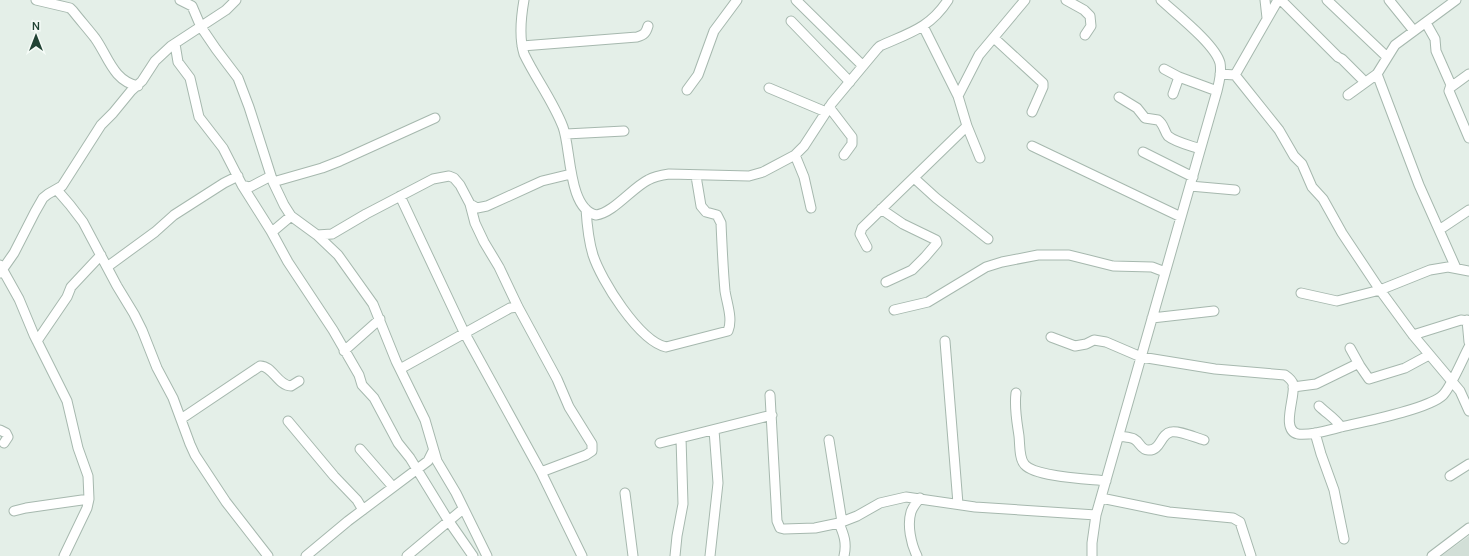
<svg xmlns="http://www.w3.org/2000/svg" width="1469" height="556" viewBox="0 0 1469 556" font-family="Manrope,sans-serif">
<rect width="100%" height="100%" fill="#e4efe8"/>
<path fill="#d2dfd7" d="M1469,536V556H1441Z"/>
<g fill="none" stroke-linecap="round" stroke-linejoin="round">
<g stroke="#a6b8ae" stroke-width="11">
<path id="minor" d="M36,0L70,8L73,11C80,20 88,29 95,38C108,56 113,81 138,86
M180,0L192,6L201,27L216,49L238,78L249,107L273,182L284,205L291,216L317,235L338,255L373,304L396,361L425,420L437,461L456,493L487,556
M524,0C521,17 519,38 524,54C536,79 553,101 563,127C571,148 568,209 596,215C613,213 632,188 648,180C655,176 662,175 669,174L749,176L763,172L795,155L804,146L832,103L877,49L880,46C909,33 930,28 948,0
M796,0L863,66
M1066,0L1084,10L1090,16L1091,26L1085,35
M1265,0L1267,18
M1281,0L1338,57L1342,59L1365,82
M1327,0L1387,57
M1389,0L1414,31
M791,21L850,82
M1426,23L1435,39L1436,51L1451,85L1449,91L1469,138
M923,26L958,96L967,126L980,158
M994,38L1043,83V87L1032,112
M175,44L178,62L190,78L199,117L223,148L242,185L271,231L288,262L333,330L359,375L362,385L374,398L398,443L410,458L448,520L473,556
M522,46L637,37C644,35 646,33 648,26
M1164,69L1179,77L1217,91
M1220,74L1235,75L1279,130L1294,156L1302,164L1312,187L1323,199L1342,233L1380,290L1413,335L1460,391L1469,411
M1377,74L1419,185L1456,268
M1235,75L1278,0
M1451,87L1469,74
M769,88L826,112
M687,90L698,75L714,31L737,0
M1173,94L1179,77
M1348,95L1377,74L1395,45L1456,0
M958,96L979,55L1025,0
M1119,97L1137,108L1145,118L1158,120C1164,124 1164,131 1168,136C1175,142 1192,146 1200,149
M829,107L852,137V144L844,155
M566,134L624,131
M1032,146L1181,217
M1143,152L1193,177
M795,155L804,177L811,208
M914,178L936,198L988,239
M273,182L322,168L340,161L435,118
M242,185L250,187L271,176
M1190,186L1235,190
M57,190L70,205L83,222L117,286L134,314L142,330L157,368L173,398L190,444L195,455L226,502L268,556
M400,196L464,332L541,472L582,556
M470,204L477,208L487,206L542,181L571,174
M586,209C587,225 588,239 593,255C601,280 639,341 666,347L728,331C733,319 727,304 725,291C723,269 722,246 721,223L717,215L706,212L701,206L696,176
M881,209L903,224L936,240L937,243L925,257L912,270L886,282
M1439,230L1469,210
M272,232L291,216
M317,235L332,234L366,214L433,179L449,176L454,178L460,185L470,204L475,223L484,242L499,267L518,307L557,379L569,407L592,444V451L586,455L541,472
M867,247L860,234L862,228L967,126
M0,265L19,299L34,335L67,401L78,448L88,476L89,499L87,508L64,556
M107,267L155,232L174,215L224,183L238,176
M0,273L14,253L35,212L43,198L48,194L62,186L101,125L113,113L131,91L142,81L155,61L171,46L226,10L236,0
M1301,293L1337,301L1380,290L1430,270L1448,267L1469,271
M894,310L928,302L986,267L1002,262L1038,255H1069L1113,266L1152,267L1165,272
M1152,318L1214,311
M1467,320L1469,342
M1413,335L1461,320L1469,321
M1051,337L1075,346L1086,344L1094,340L1106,342L1141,357L1215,369L1285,375C1288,377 1292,380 1293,384C1296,396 1280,430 1298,434C1310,436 1329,430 1341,427
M37,341L67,297L71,287L101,255
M945,341L958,504
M1350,348L1360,366L1369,379L1405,368L1429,355
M344,351L380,319
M400,369L510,308L518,307
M1293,387L1316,384L1355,365L1358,364L1360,366
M1016,393C1014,408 1017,422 1019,436C1020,445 1019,459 1025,465C1036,477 1089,479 1106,481
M770,395L777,521L780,528L784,529L815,528L839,523L857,516L880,503L906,497L975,507L1096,515
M1319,406C1327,414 1335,418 1341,427C1363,422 1429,409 1443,395C1451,387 1463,358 1469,347
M181,419L260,366C272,365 278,386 291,386L299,381
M288,421L334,476L357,500L363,510
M0,430L6,433L8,437L4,443
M1315,433L1321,454L1334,490L1344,539
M1119,436C1124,437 1130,437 1134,439C1140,442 1141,450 1148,450C1161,451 1160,434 1171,432C1179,430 1196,438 1204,440
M829,440L842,522
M660,443L772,415
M360,449L393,487
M1450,476L1469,464
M625,493L633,556
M1101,498L1169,512L1233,518L1240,522L1251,556
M14,511L26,508L89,499
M839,523C844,535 847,543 844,556
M306,556L348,521L428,461L433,451
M407,556L463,509
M675,556L677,536L683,504L681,438
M710,556L718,483L714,430
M917,556C911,544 907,525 911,512C913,506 917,502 920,498
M1092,556V543L1096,515L1217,91C1219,82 1222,73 1220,63C1215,44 1176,14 1161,0
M1432,556L1469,528"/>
</g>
<use href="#minor" stroke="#fff" stroke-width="9"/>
</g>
<g transform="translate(36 36)" stroke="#f5fbf7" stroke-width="3" paint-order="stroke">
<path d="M0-3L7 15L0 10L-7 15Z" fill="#214334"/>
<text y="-6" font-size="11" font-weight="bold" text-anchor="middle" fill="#214334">N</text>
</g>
</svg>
